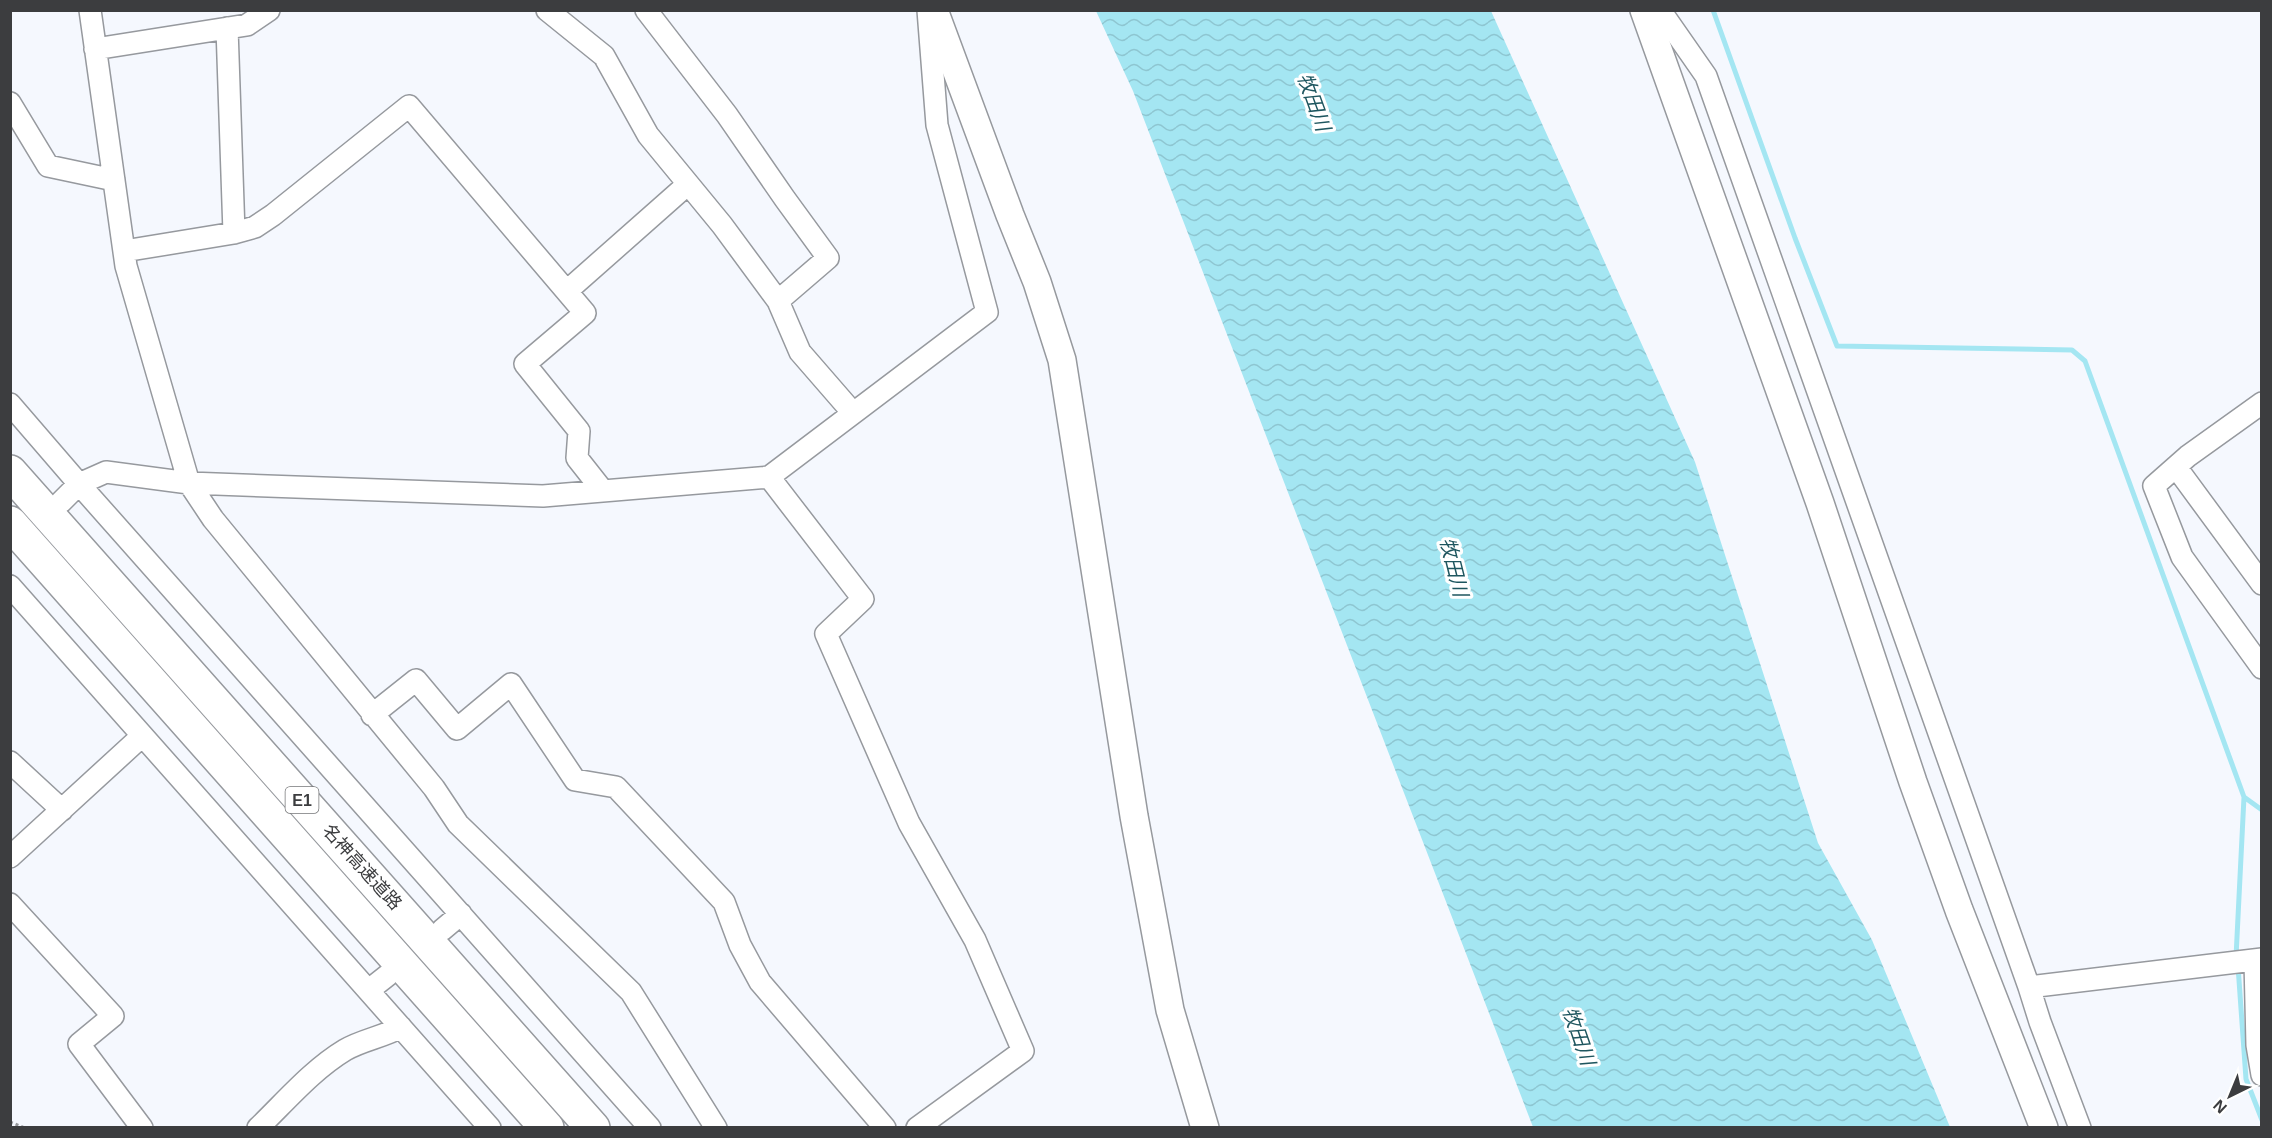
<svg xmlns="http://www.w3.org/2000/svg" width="2272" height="1138" viewBox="0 0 2272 1138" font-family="Helvetica,'Noto Sans JP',sans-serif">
<defs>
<pattern id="water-waves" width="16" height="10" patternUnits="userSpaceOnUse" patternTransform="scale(1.5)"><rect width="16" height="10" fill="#a4e6f2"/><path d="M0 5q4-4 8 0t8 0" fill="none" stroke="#8ec6d1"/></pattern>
</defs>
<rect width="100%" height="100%" fill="#f5f8fe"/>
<path fill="url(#water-waves)" d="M1096,11H1491L1695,462L1818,843L1872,940L1950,1127H1533L1133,91Z"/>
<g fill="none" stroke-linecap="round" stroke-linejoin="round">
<path stroke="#a4e6f2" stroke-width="5" d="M1713,10L1795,238L1837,346L2072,350L2085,361L2244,797L2236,957
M2244,797L2262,810
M2238,966L2246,1079L2262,1120"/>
<g stroke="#96999e" stroke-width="24">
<path id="minor" d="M90,10L126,266L189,483L213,519L434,788L458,824L631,992L716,1128
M547,10L604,56L648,135L722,225L778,301L800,352L853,413
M646,10L727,115L785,199L828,258L778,301
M1660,10L1706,76L2029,987L2040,1022L2080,1128
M227,28L234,233
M95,49L247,25L269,10
M10,103L48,166L114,180
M124,251L234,233L255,227L273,215L409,106L585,313L525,364L579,431L577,458L603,491
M567,291L688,184
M2262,403L2188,456L2154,486L2182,557L2262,668
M10,404L79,484L650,1128
M2176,467L2262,584
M769,477L863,599L826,634L909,823L975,940L1023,1051L917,1128
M61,502L79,484L106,472L189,483L543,496L769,477L987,312L937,125L928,10
M10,586L490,1128
M372,715L416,680L457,729L511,684L575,780L616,787L724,902L740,945L760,982L885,1128
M10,762L62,810
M10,857L142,736
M10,904L113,1016L79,1044L142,1128
M442,930L461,914
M2255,961L2257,1045L2262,1075
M2029,987L2262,959
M369,990L388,975
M258,1128C286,1101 312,1070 345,1050C362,1040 383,1037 401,1027"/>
</g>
<g stroke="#96999e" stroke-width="30">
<path id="tertiary" d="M934,10L1010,215L1037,282L1062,360L1134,816L1170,1010L1205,1128
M1644,10L1820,503L1913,782L1959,910L2044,1128"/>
</g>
<g stroke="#96999e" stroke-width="36">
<path id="motorway" d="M10,472L593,1128
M10,523L547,1128"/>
</g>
<path stroke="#94969a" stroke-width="3" stroke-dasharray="3 3" stroke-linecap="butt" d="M10,1122L25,1128"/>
<use href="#minor" stroke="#fff" stroke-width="21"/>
<use href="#tertiary" stroke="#fff" stroke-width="27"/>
<use href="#motorway" stroke="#fff" stroke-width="33"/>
</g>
<g text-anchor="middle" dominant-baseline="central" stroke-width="6" stroke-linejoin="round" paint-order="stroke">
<rect fill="#fff" stroke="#767779" stroke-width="1.5" x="285.5" y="787" width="33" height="26" rx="4.5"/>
<g font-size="16" font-weight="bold" fill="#3c3d3f">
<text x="302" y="800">E1</text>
</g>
<g font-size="18" fill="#3c3d3f" stroke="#fff">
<text transform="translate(362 867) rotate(48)">名神高速道路</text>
</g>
<g font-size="20" font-style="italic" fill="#1e565f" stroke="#fff">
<text transform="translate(1314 102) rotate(70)">牧田川</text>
<text transform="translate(1454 567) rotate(76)">牧田川</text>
<text transform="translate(1579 1036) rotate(71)">牧田川</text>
</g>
</g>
<rect width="2272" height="1138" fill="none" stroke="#3c3d3f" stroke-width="24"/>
<g transform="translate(2230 1096) rotate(223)" stroke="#ffffff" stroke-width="4.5" paint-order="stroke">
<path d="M0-4.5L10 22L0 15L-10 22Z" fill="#3c3d3f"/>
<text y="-9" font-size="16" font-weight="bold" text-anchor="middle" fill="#3c3d3f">N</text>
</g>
</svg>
